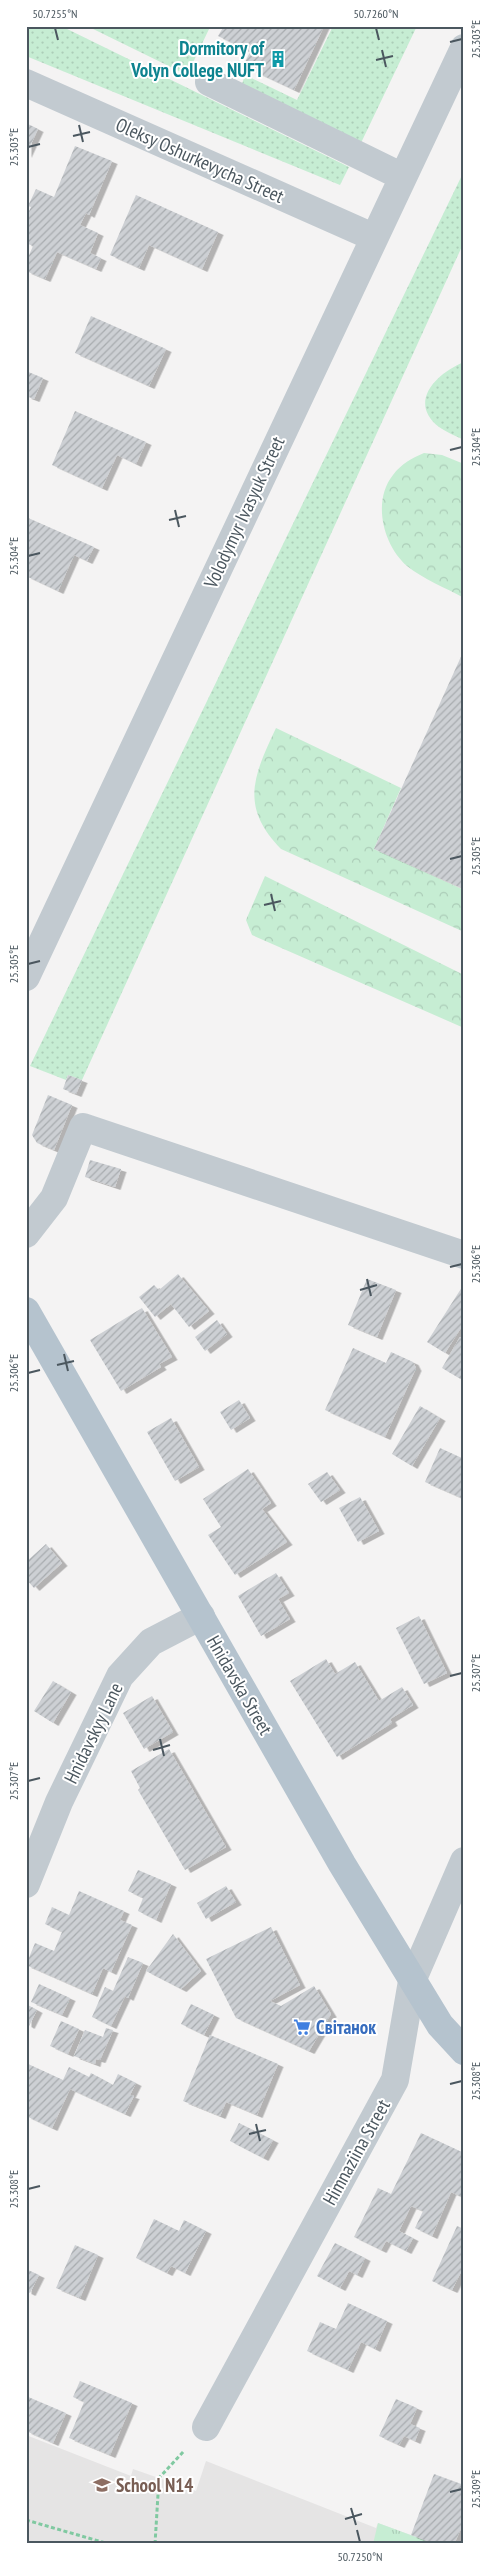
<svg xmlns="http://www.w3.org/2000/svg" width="490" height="2570" viewBox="0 0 490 2570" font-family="'PT Sans Narrow',sans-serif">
<defs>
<pattern id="grass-dots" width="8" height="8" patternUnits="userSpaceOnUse" patternTransform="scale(1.25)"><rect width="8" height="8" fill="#c6edd3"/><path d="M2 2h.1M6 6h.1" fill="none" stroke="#accdb8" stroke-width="1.8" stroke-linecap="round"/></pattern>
<pattern id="forest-crowns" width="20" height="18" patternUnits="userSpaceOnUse" patternTransform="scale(1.25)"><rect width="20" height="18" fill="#c6edd3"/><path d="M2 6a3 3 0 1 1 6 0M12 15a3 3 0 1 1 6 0" fill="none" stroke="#accdb8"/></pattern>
<pattern id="park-tufts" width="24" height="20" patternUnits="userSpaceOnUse" patternTransform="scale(1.25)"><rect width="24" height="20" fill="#c6edd3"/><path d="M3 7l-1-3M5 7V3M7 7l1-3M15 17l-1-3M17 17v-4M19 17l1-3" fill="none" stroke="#accdb8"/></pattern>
<pattern id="building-hatch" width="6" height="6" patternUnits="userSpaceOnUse" patternTransform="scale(1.25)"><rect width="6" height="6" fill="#cdd0d4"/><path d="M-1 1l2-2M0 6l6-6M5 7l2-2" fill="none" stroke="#a8acaf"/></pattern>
<filter id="shadow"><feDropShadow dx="5.5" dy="3" stdDeviation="0" flood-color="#0004"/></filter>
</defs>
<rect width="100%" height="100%" fill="#f4f3f3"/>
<path fill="#e5e4e4" d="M26,2435L131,2476L133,2469L196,2491L206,2461L376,2528L378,2523L435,2544H26Z"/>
<path fill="url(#grass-dots)" d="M26,26H61L349,167L340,185L26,56Z
M87,26H207L210,27L187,75Z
M333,26H417L360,145L241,87L245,75L297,100Z
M464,171V242L82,1080L68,1075L66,1080L30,1066Z
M464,362V440C456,436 446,432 439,427C407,402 437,373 464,362Z"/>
<path fill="url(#forest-crowns)" d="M424,453L442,455L464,464V598C446,588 423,579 407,566C383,545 372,501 393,475C401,464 412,458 424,453Z
M276,728L401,788L374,849L464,890V932L281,849C239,806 254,775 276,728Z
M265,876L464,975V1028L252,935L246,920Z"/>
<path fill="url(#park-tufts)" d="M378,2523L435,2544H373Z"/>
<path fill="url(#building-hatch)" filter="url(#shadow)" d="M224,26H324L294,90L243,66L250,52L218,36Z
M26,123L38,129L26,155Z
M75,146L112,161L89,215L86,213L80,225L98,233L90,253L101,258L96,269L57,252L45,279L26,271V262L33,246L26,243V218L31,207L28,206L36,189L54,197Z
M136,195L218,232L202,269L149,245L139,268L110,255Z
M91,316L166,349L149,386L75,353Z
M26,371L43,378L34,399L26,396Z
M75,411L146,442L136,464L117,455L102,488L52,465Z
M26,517L94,547L87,561L74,555L58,591L26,576Z
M464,650V889L374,849Z
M68,1075L82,1080L76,1094L63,1089Z
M48,1095L72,1105L54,1150L37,1143L32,1135Z
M90,1160L121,1169L115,1187L85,1177Z
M178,1274L209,1311L189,1327L171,1304L155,1317L139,1297L154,1285L159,1290Z
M367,1279L396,1290L377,1337L348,1325Z
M464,1284V1323L445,1353L427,1342Z
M142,1308L172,1357L159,1364L161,1367L121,1391L90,1340Z
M217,1320L227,1334L205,1351L195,1337Z
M460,1337L464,1340V1381L442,1368Z
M353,1348L386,1363L391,1352L413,1362L416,1368L385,1437L325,1410Z
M239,1400L250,1418L231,1430L220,1412Z
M420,1406L440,1418L412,1466L392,1454Z
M171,1418L199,1467L175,1481L147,1432Z
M440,1448L464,1459V1499L425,1482Z
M248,1469L271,1503L262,1509L287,1542L235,1575L208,1535L221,1527L203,1499Z
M327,1472L340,1490L321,1502L308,1484Z
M360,1497L379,1531L358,1542L339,1508Z
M46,1544L62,1563L34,1588L26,1579V1562Z
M276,1573L289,1593L278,1599L290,1619L261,1636L238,1596Z
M419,1616L447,1673L424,1684L396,1628Z
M326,1659L335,1674L355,1662L379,1701L402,1687L413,1705L390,1719L392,1723L337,1757L290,1681Z
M53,1681L71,1692L53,1723L34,1711Z
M152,1696L173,1732L144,1749L123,1713Z
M169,1749L226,1847L185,1870L138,1790L140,1788L131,1771Z
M138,1870L171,1884L156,1920L138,1911L143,1898L128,1891Z
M226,1886L236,1902L206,1919L197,1903Z
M79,1891L124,1911L120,1920L132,1925L111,1972L103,1968L92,1994L26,1965L35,1943L54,1951L62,1932L45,1924L52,1907L69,1915Z
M271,1927L300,1985L270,2001L281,2006L314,1986L331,2014L309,2051L236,2018L206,1959Z
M173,1934L201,1971L181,1989L146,1971Z
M128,1957L143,1963L128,1998L125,1996L111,2026L92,2017L105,1987L113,1991Z
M39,1984L70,1998L62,2015L31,2002Z
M26,2004L37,2010L29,2026L26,2024Z
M191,2004L214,2015L204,2035L181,2024Z
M61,2021L79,2029L68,2054L50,2046Z
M106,2028L113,2030L100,2060L96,2059L95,2064L74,2056L85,2030L103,2037Z
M210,2035L278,2064L257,2115L226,2102L220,2116L183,2101Z
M26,2063L63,2080L69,2067L89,2077L91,2073L113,2085L118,2074L136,2083L130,2095L134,2096L125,2114L70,2089L52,2128L26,2116Z
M239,2123L273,2140L263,2158L230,2141Z
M421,2133L464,2153V2198L451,2192L432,2236L415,2228L423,2211L411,2206L399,2231L413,2238L406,2251L386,2241L381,2250L354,2237L378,2188L391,2194Z
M154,2219L179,2231L184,2220L206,2231L185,2273L171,2266L167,2273L136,2258Z
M457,2226L464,2229V2266L452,2290L432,2281Z
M335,2243L365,2258L357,2275L349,2271L340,2288L317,2276Z
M75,2245L98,2255L80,2298L56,2288Z
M26,2269L39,2275L30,2293L26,2291Z
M348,2303L387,2321L375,2349L361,2342L348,2370L307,2351L320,2322L336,2329Z
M80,2381L132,2403L110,2455L69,2438L84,2402L73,2397Z
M26,2396L66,2413L53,2443L26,2431Z
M396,2399L417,2408L410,2424L420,2428L415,2441L404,2436L399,2445L379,2436Z
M434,2474L464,2485V2522L454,2544H435L411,2535Z"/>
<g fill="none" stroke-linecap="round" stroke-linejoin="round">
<path stroke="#80c9a1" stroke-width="3" stroke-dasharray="4 2.5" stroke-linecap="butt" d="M26,2520L109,2544
M155,2544L159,2478L184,2451"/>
<path stroke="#c2cad0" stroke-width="28" d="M209,82L403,177
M26,83L373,237
M26,977L464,48
M26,1234L54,1198L83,1127L464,1255
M26,1884L59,1802L120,1676L151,1642L201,1616
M206,2427L395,2080L412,1981L464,1861"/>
<path stroke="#b5c3ce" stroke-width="28" d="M26,1311L342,1864L440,2025L464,2051"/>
</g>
<path fill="none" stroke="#4b575f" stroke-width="2" d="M55,28L58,40M376,28L379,40M450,42L462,39M382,50L386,67M376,60L393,56M79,125L83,142M73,136L90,132M28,147L40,144M450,450L462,447M175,510L179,527M169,520L186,516M28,556L40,553M450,859L462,856M271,894L275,911M264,905L281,901M28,964L40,961M450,1267L462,1264M367,1279L371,1296M360,1290L377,1285M64,1354L68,1371M57,1365L74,1361M28,1373L40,1370M450,1676L462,1673M160,1739L164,1756M153,1750L170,1745M28,1781L40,1778M450,2084L462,2081M256,2124L260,2141M249,2134L266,2130M28,2189L40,2186M450,2492L462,2489M351,2508L356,2525M345,2519L362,2514M357,2530L360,2542"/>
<defs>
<g id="building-bare" transform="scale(1.35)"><path d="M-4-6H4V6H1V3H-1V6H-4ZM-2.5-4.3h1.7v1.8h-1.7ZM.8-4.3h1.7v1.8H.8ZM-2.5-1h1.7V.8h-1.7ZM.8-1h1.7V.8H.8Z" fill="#0f9aa8" stroke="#fff" stroke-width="2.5" paint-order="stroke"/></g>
<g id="supermarket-bare" transform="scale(1.35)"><path d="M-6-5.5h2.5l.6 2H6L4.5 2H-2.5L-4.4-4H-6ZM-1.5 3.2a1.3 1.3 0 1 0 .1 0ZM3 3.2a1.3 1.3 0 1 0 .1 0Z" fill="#3f7fe0" stroke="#fff" stroke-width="2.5" paint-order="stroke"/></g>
<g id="school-bare" transform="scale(1.35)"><path d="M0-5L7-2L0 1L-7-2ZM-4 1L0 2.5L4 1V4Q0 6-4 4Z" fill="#8d6e63" stroke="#fff" stroke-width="2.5" paint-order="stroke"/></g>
</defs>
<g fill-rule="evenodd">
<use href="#building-bare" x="278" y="59"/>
<use href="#supermarket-bare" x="302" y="2027"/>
<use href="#school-bare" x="102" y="2485"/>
</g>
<g text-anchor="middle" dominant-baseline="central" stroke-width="4" stroke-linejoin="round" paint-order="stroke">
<g font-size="19" font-weight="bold" fill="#0d838f" stroke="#fff" text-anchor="end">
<text x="264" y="48">Dormitory of<tspan x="264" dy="22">Volyn College NUFT</tspan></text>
</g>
<g font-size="19" fill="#4b575f" stroke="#fff">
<text transform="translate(200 160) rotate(24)">Oleksy Oshurkevycha Street</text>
<text transform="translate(244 512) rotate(-65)">Volodymyr Ivasyuk Street</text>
<text transform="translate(240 1685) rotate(60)">Hnidavska Street</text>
<text transform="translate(93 1733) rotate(-64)">Hnidavskyy Lane</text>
<text transform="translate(356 2152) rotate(-61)">Himnaziina Street</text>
</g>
<g font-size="19" font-weight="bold" fill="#366cbe" stroke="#fff" text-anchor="start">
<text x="316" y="2027">Світанок</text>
</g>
<g font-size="19" font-weight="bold" fill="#785e54" stroke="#fff" text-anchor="start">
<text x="116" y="2485">School N14</text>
</g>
</g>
<rect width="490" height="2570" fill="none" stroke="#ffffff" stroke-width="55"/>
<rect x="28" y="28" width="434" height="2514" fill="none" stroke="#4b575f" stroke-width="2"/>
<g font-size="12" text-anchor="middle" fill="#4b575f">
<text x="55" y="18">50.7255°N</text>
<text x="376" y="18">50.7260°N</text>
<text transform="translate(476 39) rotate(-90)" y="4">25.303°E</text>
<text transform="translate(14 147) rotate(-90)" y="4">25.303°E</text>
<text transform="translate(476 447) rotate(-90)" y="4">25.304°E</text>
<text transform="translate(14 556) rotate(-90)" y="4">25.304°E</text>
<text transform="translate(476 856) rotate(-90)" y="4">25.305°E</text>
<text transform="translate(14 964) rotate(-90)" y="4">25.305°E</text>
<text transform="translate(476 1264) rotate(-90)" y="4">25.306°E</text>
<text transform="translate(14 1373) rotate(-90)" y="4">25.306°E</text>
<text transform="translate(476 1673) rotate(-90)" y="4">25.307°E</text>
<text transform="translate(14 1781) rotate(-90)" y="4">25.307°E</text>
<text transform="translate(476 2081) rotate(-90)" y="4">25.308°E</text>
<text transform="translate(14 2189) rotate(-90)" y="4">25.308°E</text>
<text transform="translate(476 2489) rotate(-90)" y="4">25.309°E</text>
<text x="360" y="2561">50.7250°N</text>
</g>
</svg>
